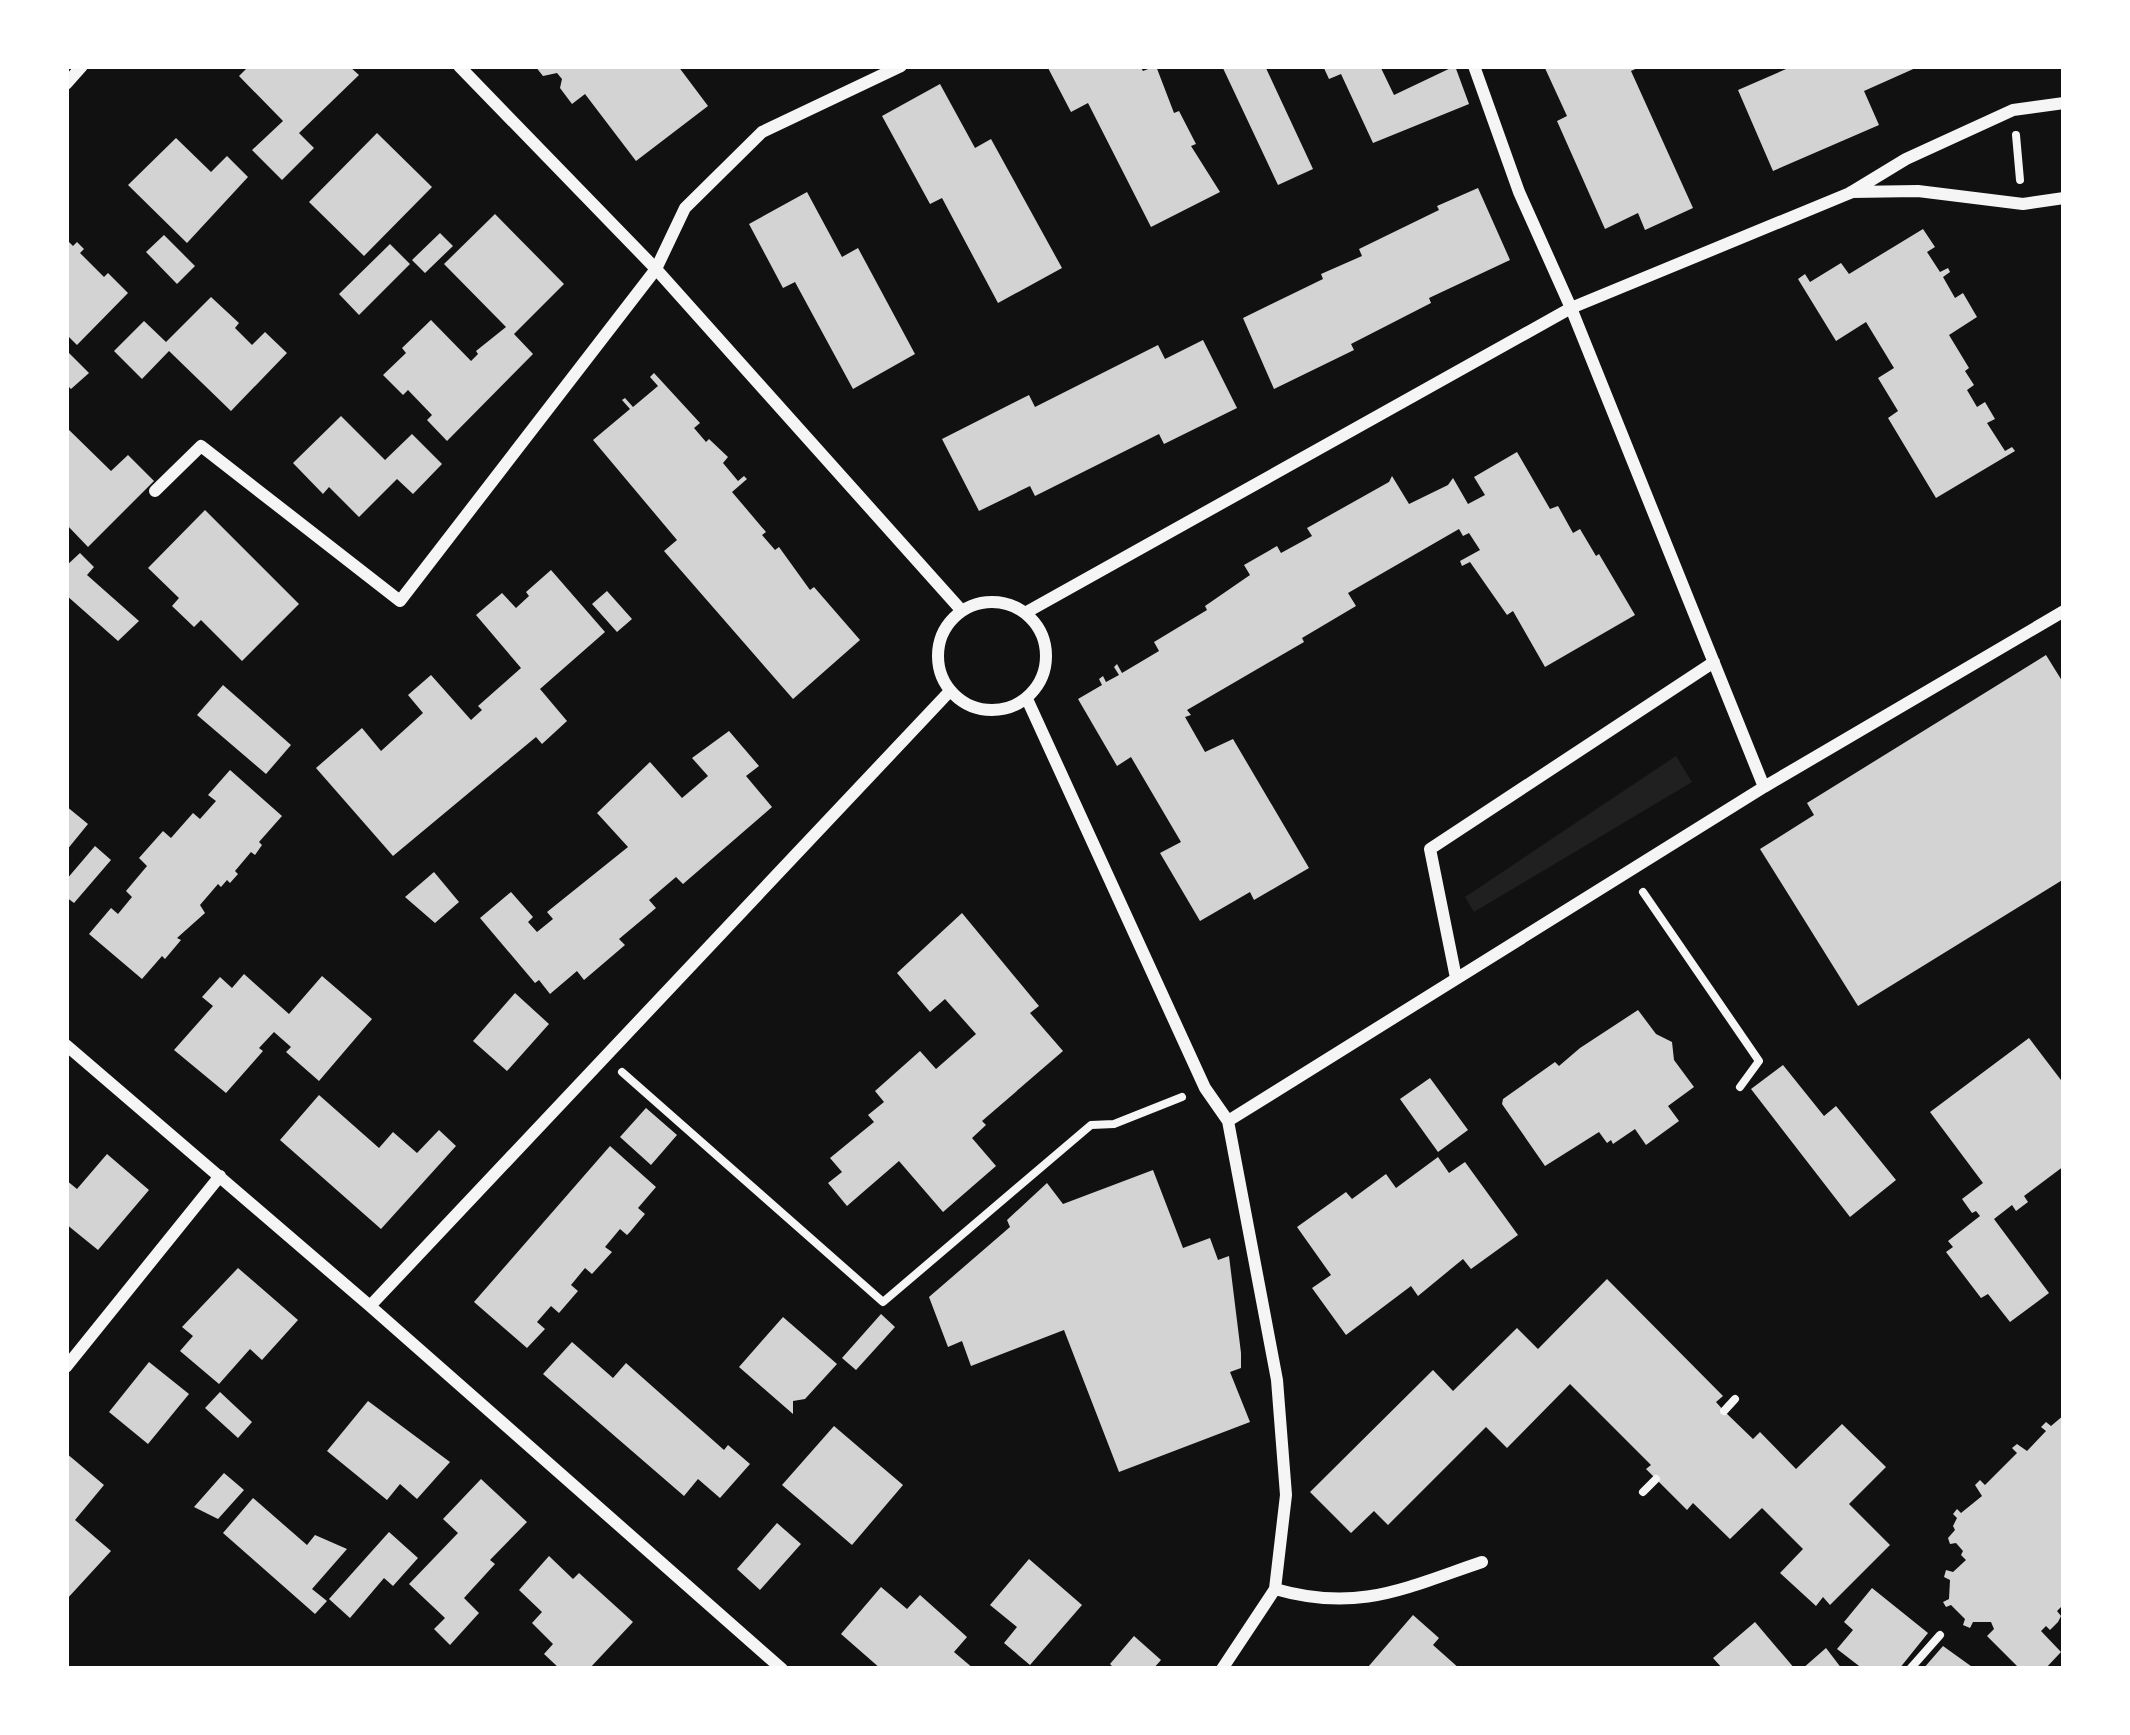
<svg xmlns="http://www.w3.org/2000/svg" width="2130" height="1735" viewBox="0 0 2130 1735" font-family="Rubik,sans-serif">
<rect width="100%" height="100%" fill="#111"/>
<path fill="#202020" d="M1676,756L1692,782L1474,912L1465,897Z"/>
<path fill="#d3d3d3" d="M249,66H349L359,75L299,133L314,148L282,180L252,150L283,121L239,76Z
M535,66H678L708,106L636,161L585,94L572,104L560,88L562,79L557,73L543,76Z
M1047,66H1140L1143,71L1156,66L1174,113L1179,111L1196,144L1191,146L1220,192L1151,227L1088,103L1071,112Z
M1222,66H1265L1313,169L1278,185Z
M1323,66H1380L1394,95L1455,66L1469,104L1373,143L1341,74L1329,79Z
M1544,66H1642L1631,71L1693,208L1645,230L1638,213L1605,229L1557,121L1567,116Z
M1793,66H1920L1864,91L1879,125L1773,171L1738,90Z
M940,84L975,148L991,139L1062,268L998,303L942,198L930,204L882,116Z
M377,133L432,187L364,256L309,202Z
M176,138L211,172L227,156L248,177L187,243L128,185Z
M1478,188L1510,260L1429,298L1431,303L1351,344L1354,350L1274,389L1243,318L1323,279L1321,274L1362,256L1359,249L1439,210L1437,206Z
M807,192L842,257L858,248L915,354L853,389L795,282L783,288L749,224Z
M495,214L564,284L514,334L533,354L447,441L427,420L432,415L408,390L403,395L383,375L406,353L402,348L431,320L471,361L478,354L476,351L506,327L444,264Z
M1923,229L1935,247L1927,252L1940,272L1948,268L1950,272L1943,277L1955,298L1963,293L1977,317L1949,335L1969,368L1965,371L1974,385L1967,390L1977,407L1985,402L1995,419L1987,423L2005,451L2012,447L2015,451L1936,498L1888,418L1898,411L1878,378L1894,368L1866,322L1836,341L1798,279L1805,274L1810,282L1841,263L1849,274Z
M440,233L453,246L425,273L412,260Z
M164,235L195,266L177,284L146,252Z
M66,239L73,246L77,242L84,249L80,253L104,277L108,273L128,293L77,345L66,334Z
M390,244L410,264L359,315L339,294Z
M211,297L239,323L235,328L252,345L265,332L287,353L231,411L169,351L142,379L114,351L144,321L166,342Z
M1203,340L1237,408L1164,444L1159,434L1035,496L1030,486L979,511L942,439L1029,395L1035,407L1158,345L1165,359Z
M66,350L89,373L71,389L66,384Z
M654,373L700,423L694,428L706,442L709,439L728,457L723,463L738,481L744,476L747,479L732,492L766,532L762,535L775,550L779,547L810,590L814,587L860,640L793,699L664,551L677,540L593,440L630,409L622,400L625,398L633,407L658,386L650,377Z
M341,416L385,460L412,434L442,464L413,494L397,479L359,517L329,487L323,494L293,463Z
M66,427L111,471L128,455L154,481L88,547L66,524Z
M1517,452L1550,509L1558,506L1573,533L1580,529L1596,556L1599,554L1635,615L1545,667L1513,611L1507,615L1470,562L1462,566L1460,561L1480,550L1469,533L1463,536L1459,529L1348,593L1356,606L1302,638L1304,642L1187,710L1191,715L1185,717L1205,752L1233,739L1309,868L1254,900L1250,892L1200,921L1160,853L1181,842L1131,757L1117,766L1078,699L1102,685L1099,679L1103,676L1106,682L1119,675L1114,667L1117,664L1122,673L1159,651L1154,642L1207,610L1205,606L1250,575L1244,565L1277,546L1281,553L1312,536L1307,528L1389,482L1392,476L1409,504L1448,485L1453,478L1468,504L1485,495L1474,477Z
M205,510L299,604L242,661L201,620L194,627L172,606L179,598L148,568Z
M80,553L94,567L87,575L139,621L118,641L66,595V566Z
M551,570L605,632L540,689L567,721L542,744L536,737L393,856L316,768L362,728L381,751L423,713L408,695L431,675L471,720L482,710L478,706L521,668L476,615L502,593L516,608L529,596L526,592Z
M607,591L632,619L617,632L592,604Z
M2046,655L2064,684V879L1858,1006L1760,849L1814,815L1807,803Z
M223,685L291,745L266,774L197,715Z
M729,731L759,766L746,776L772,807L683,884L676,877L649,900L656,908L619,939L625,945L584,980L577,971L550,994L539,980L535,983L480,918L511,892L533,917L528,922L537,932L553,919L547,912L628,847L597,813L650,762L682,798L708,776L692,758Z
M230,770L282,816L259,842L262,845L255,855L251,852L235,871L238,874L230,883L227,880L221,887L218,884L200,905L205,913L177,938L181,940L165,959L162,956L142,979L89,934L111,908L118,914L132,897L126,891L147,866L139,858L163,831L171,838L193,813L200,819L216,801L208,795Z
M66,806L88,824L66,851Z
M95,846L111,860L74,903L66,897V880Z
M434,872L459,902L435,923L405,897Z
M962,913L1039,1006L1030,1013L1063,1051L982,1121L986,1125L972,1138L996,1166L943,1212L899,1161L847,1206L828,1183L842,1172L830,1158L874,1122L868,1115L884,1102L875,1091L920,1051L936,1069L976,1034L945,999L930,1012L897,973Z
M244,974L289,1014L322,976L372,1019L319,1081L286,1052L291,1047L274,1032L259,1048L263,1051L226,1093L174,1050L213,1006L202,997L220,977L232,988Z
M515,993L549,1024L507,1071L473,1041Z
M1638,1010L1656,1034L1672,1042L1674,1060L1694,1087L1668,1106L1679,1121L1646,1145L1635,1129L1613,1144L1611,1140L1607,1143L1599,1132L1545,1166L1502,1104L1503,1099L1555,1062L1559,1066L1580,1048Z
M2029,1038L2064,1084V1166L2024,1196L2028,1202L2016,1211L2012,1205L1994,1219L2049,1293L2010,1322L1988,1294L1981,1298L1946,1252L1953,1247L1948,1241L1980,1216L1976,1211L1972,1213L1962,1199L1983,1183L1930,1112Z
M1783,1065L1824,1116L1836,1106L1896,1180L1850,1217L1751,1089Z
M1430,1078L1468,1130L1438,1152L1400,1099Z
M319,1095L379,1148L393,1132L417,1153L439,1130L456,1146L381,1229L280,1140Z
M646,1108L677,1135L651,1165L620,1137Z
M610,1146L656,1187L638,1208L645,1214L630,1232L627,1235L620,1229L605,1247L612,1252L592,1274L585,1268L571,1285L578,1291L559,1313L551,1306L537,1322L545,1329L527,1348L474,1302Z
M107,1154L149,1190L98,1250L66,1224V1180L77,1189Z
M1438,1157L1449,1173L1465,1162L1518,1235L1471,1269L1463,1259L1418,1296L1411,1286L1346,1335L1312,1288L1331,1275L1297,1227L1346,1192L1352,1199L1386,1174L1396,1188Z
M1153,1170L1183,1248L1210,1238L1218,1260L1229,1256L1241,1353V1368L1230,1372L1250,1422L1119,1472L1064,1330L971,1366L962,1341L948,1347L929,1297L1010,1227L1007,1220L1047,1183L1063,1204Z
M238,1268L298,1320L262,1360L250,1349L219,1384L180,1351L193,1336L182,1327Z
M1607,1279L1723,1396L1716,1402L1724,1411L1753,1439L1760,1432L1796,1469L1842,1424L1886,1467L1849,1504L1890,1545L1830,1605L1823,1597L1816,1606L1780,1573L1803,1549L1762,1508L1730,1539L1693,1503L1687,1510L1646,1469L1651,1465L1570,1384L1507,1448L1486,1427L1388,1525L1374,1511L1351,1533L1310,1492L1433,1370L1453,1391L1517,1328L1538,1349Z
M881,1314L895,1327L856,1370L842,1358Z
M783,1317L837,1364L805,1399L793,1401V1414L739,1367Z
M572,1342L613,1378L626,1363L724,1450L728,1445L750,1464L720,1498L698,1479L684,1496L543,1374Z
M149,1362L189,1394L148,1444L109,1412Z
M220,1392L252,1422L238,1438L205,1408Z
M368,1401L450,1462L417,1499L400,1484L387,1500L327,1451Z
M2064,1415V1604L2057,1611L2061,1616L2058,1622L2050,1630L2046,1626L2041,1631L2061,1652L2045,1669H2020L1987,1636L1994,1629L1991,1622H1973L1970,1628L1963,1625L1965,1619L1951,1605L1946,1607L1943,1602L1949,1599L1950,1580L1944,1577L1946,1570L1953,1572L1966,1560L1961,1555L1963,1551L1956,1543L1950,1544L1948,1538L1955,1530L1953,1526L1957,1518L1953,1514L1957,1509L1961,1513L1982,1496L1975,1485L1980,1480L1985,1485L2017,1453L2012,1448L2017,1444L2027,1451L2046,1431L2041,1427L2046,1422L2051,1426Z
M834,1426L903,1485L852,1545L782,1485Z
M66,1453L104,1485L75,1520L111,1551L66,1600Z
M224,1473L244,1490L218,1519L194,1507Z
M481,1479L527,1522L490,1560L495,1564L464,1598L479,1613L450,1645L434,1629L445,1618L409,1584L458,1533L443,1519Z
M253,1498L307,1545L315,1535L347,1549L312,1589L327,1601L315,1614L223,1533Z
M777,1523L801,1544L760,1590L737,1569Z
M389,1532L418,1558L393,1586L384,1578L350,1618L329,1599Z
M549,1556L573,1579L579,1573L633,1622L589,1669H560L544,1654L553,1644L532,1623L542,1612L519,1590Z
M1029,1559L1082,1605L1030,1665L1004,1643L1017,1627L990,1605Z
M881,1587L907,1609L920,1595L967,1637L954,1652L974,1669H881L841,1634Z
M1872,1588L1928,1633L1899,1669H1863L1837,1649L1853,1630L1844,1622Z
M1413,1615L1439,1638L1433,1645L1460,1669L1368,1667Z
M1755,1622L1795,1669H1723L1713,1658Z
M1134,1636L1161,1660L1153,1669H1115L1110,1664Z
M1943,1646L1975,1669H1923Z
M1826,1648L1842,1669H1802Z"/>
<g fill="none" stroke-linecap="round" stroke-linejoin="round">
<path stroke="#f5f5f5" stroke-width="8" d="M2016,135L2020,180
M1643,892L1759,1061L1740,1087
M622,1072L883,1302L1091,1125L1114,1124L1182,1097
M1724,1411L1735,1399
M1643,1492L1656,1479
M1910,1669L1940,1635"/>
<path stroke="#f5f5f5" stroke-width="12" d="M459,66L656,269L962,611
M1474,66L1519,192L1571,308L1764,787
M66,84L82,66
M1851,192L1918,191L2023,204L2064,198
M155,491L201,446L400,601L656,269L685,208L762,132L901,66
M938 656a54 54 0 1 1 108 0a54 54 0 1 1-108 0Z
M1025,613L1571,308L1850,193L1906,159L2013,110L2064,103
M1027,699L1205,1088L1228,1121L1277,1380L1286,1495L1275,1589L1222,1669
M1456,978L1430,849L1714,662
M66,1045L370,1306L782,1669
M1228,1121L1764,787L2064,611
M370,1306L950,691
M66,1367L220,1176
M1275,1589C1358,1613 1405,1588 1482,1562"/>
</g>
<rect width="2130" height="1735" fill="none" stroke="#ffffff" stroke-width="138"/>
</svg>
